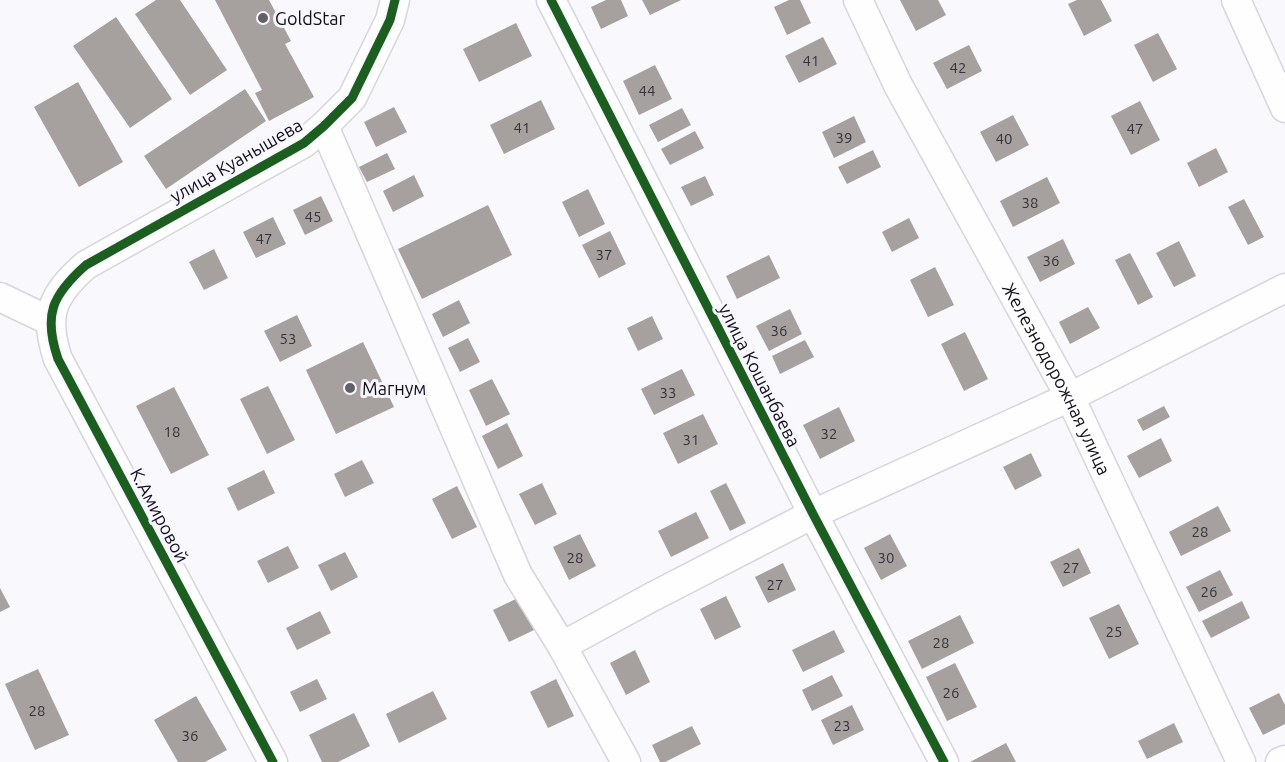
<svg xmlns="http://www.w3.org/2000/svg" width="1285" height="762" viewBox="0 0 1285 762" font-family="Ubuntu,sans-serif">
<rect width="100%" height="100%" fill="#f9f8fd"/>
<path fill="#a6a09f" d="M156,0H180L227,70L190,95L135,14Z
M215,0H269L291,41L285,44L314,97L269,121L255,93L262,90Z
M606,0H621L628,16L601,29L591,7Z
M642,0H681L650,15Z
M789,0H800L811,23L787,35L774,7Z
M900,0H938L946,15L916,31Z
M1077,0H1101L1112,21L1084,36L1068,4Z
M116,17L172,99L130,128L73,46Z
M516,23L532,56L479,82L463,49Z
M1158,33L1177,69L1153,82L1134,45Z
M823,37L837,64L799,83L785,56Z
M969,45L982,71L947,89L933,63Z
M655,65L672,99L639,115L623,81Z
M78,82L123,162L79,187L34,107Z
M245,89L266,121L166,189L144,156Z
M541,100L555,129L504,154L490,125Z
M1140,101L1160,140L1131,155L1111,116Z
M394,107L407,132L376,147L364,122Z
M682,108L691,125L658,142L649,125Z
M1013,115L1029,145L996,162L980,132Z
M854,116L866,142L834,158L822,132Z
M695,131L704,148L670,165L661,149Z
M1216,148L1228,172L1199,187L1187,163Z
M873,150L881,167L847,184L838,167Z
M387,153L395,169L367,182L359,167Z
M414,175L424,196L393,212L383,191Z
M705,176L714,195L691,206L681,187Z
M1047,177L1060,203L1013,227L1000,201Z
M588,189L605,224L579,237L562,202Z
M321,196L333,221L305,235L293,210Z
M1244,199L1264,237L1248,245L1228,207Z
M488,205L512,255L422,299L398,249Z
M273,217L286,244L256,258L243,232Z
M909,218L919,238L892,252L882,232Z
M610,231L626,264L599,278L582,245Z
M1063,239L1075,264L1040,282L1027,257Z
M1179,241L1196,276L1174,287L1156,253Z
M214,249L228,278L204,290L189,262Z
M1130,253L1153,297L1138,305L1115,260Z
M769,255L780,278L737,299L726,276Z
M935,267L954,305L928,317L910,280Z
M459,300L470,323L443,337L432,314Z
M1088,307L1100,328L1070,344L1059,322Z
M790,309L802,334L769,351L756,326Z
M297,315L312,346L280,362L264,331Z
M652,316L663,339L638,351L627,328Z
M965,332L988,379L964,391L941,344Z
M468,338L480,362L460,372L448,348Z
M805,340L814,357L780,374L772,356Z
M363,342L394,407L336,434L306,370Z
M682,369L695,395L654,415L641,389Z
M492,379L510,414L486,426L469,390Z
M268,386L295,440L267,454L240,399Z
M174,387L209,455L171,474L136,406Z
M1164,406L1170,417L1143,431L1137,420Z
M839,407L855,441L820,459L803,425Z
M703,414L718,444L678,464L663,433Z
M507,423L523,456L498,469L482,436Z
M1161,438L1172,461L1139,478L1127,456Z
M1031,453L1042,476L1015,490L1003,467Z
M362,460L374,483L345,497L334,474Z
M264,470L275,493L238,511L227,488Z
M542,483L557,514L535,525L519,494Z
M726,483L746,523L730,531L710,491Z
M457,486L477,527L452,539L432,499Z
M1218,506L1231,531L1181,556L1169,532Z
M696,512L709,538L671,557L658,531Z
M580,534L596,566L569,580L553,547Z
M890,534L907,566L881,580L864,548Z
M288,546L299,568L268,583L257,561Z
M1079,548L1091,573L1063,587L1050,562Z
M345,552L358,577L331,591L318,565Z
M783,563L796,590L768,603L755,577Z
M1220,570L1233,595L1199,612L1186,587Z
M0,588L10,607L0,612Z
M726,596L741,627L715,640L700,609Z
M518,598L534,630L509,642L493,610Z
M1242,601L1250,618L1211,638L1202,621Z
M1119,604L1139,644L1109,659L1089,618Z
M320,611L331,633L297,650L286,628Z
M960,615L974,643L922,669L908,641Z
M834,630L845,652L803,672L792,650Z
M635,650L650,682L626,695L610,663Z
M955,663L977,707L947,721L926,677Z
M38,669L69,735L35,750L5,684Z
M832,675L843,696L812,711L802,690Z
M317,679L327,699L300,712L290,692Z
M556,679L574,716L548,728L530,692Z
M433,691L447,719L399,743L386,714Z
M1279,693L1285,705V724L1263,735L1249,708Z
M196,696L227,750L205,762H178L154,720Z
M852,705L864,730L833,745L821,720Z
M354,713L370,746L338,762H322L309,735Z
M1174,723L1183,742L1147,759L1138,741Z
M692,726L701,744L665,762H660L652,745Z
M1006,743L1016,762H970Z"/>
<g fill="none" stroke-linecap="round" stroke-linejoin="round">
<g stroke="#d6d5de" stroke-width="31">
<g id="minor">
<path d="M551,0L813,514L944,762"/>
<path id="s1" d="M858,0L898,85L1070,397L1241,762"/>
<path d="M1236,0L1285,108"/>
<path d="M324,126L518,575L562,646L626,762"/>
<path d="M0,297L50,321"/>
<path d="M562,646L652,597L813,514L1070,397L1285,288"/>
<path d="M273,762L58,359C43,315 52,295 86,265L304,143L324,126L352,98L390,20L395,0"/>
<path d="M1280,762L1285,760"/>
</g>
</g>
<use href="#minor" stroke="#fefeff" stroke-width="28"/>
<g stroke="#f8f7fe" stroke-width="13">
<path id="cycleway" d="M551,0L813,514L944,762
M273,762L58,359C43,315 52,295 86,265L304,143L324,126L352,98L390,20L395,0"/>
</g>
<use href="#cycleway" stroke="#1b5e20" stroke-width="9"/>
</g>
<g fill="#626069" stroke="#f8f7fe" stroke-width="2">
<circle cx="263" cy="18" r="6"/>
<circle cx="350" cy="388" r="6"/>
</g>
<g text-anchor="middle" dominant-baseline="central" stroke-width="6" stroke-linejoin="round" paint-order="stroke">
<g font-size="15" fill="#36323b">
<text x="811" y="60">41</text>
<text x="958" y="67">42</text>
<text x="647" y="90">44</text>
<text x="522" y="127">41</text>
<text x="1135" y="128">47</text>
<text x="844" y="137">39</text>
<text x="1004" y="138">40</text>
<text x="1030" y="202">38</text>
<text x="313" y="216">45</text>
<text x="264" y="238">47</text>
<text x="604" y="254">37</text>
<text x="1051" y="260">36</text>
<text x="779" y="330">36</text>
<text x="288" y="338">53</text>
<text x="668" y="392">33</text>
<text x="172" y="431">18</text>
<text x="829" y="433">32</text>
<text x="691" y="439">31</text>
<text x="1200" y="531">28</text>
<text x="575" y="557">28</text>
<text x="886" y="557">30</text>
<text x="1071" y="567">27</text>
<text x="775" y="584">27</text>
<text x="1209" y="591">26</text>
<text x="1114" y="631">25</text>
<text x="941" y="642">28</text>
<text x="951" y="692">26</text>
<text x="37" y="710">28</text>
<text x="842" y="725">23</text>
<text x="190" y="735">36</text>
</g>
<g font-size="18" fill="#110e1a" stroke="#f8f7fe" text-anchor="start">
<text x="275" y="18">GoldStar</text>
<text x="362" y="388">Магнум</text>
</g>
<g font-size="18" fill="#110e1a" stroke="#f8f7fe">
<text transform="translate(236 160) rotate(-30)">улица Куанышева</text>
<text transform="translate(760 375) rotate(63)">улица Кошанбаева</text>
<text stroke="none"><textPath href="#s1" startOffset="428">Железнодорожная улица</textPath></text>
<text transform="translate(160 515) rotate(62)">К.Амировой</text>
</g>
</g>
</svg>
